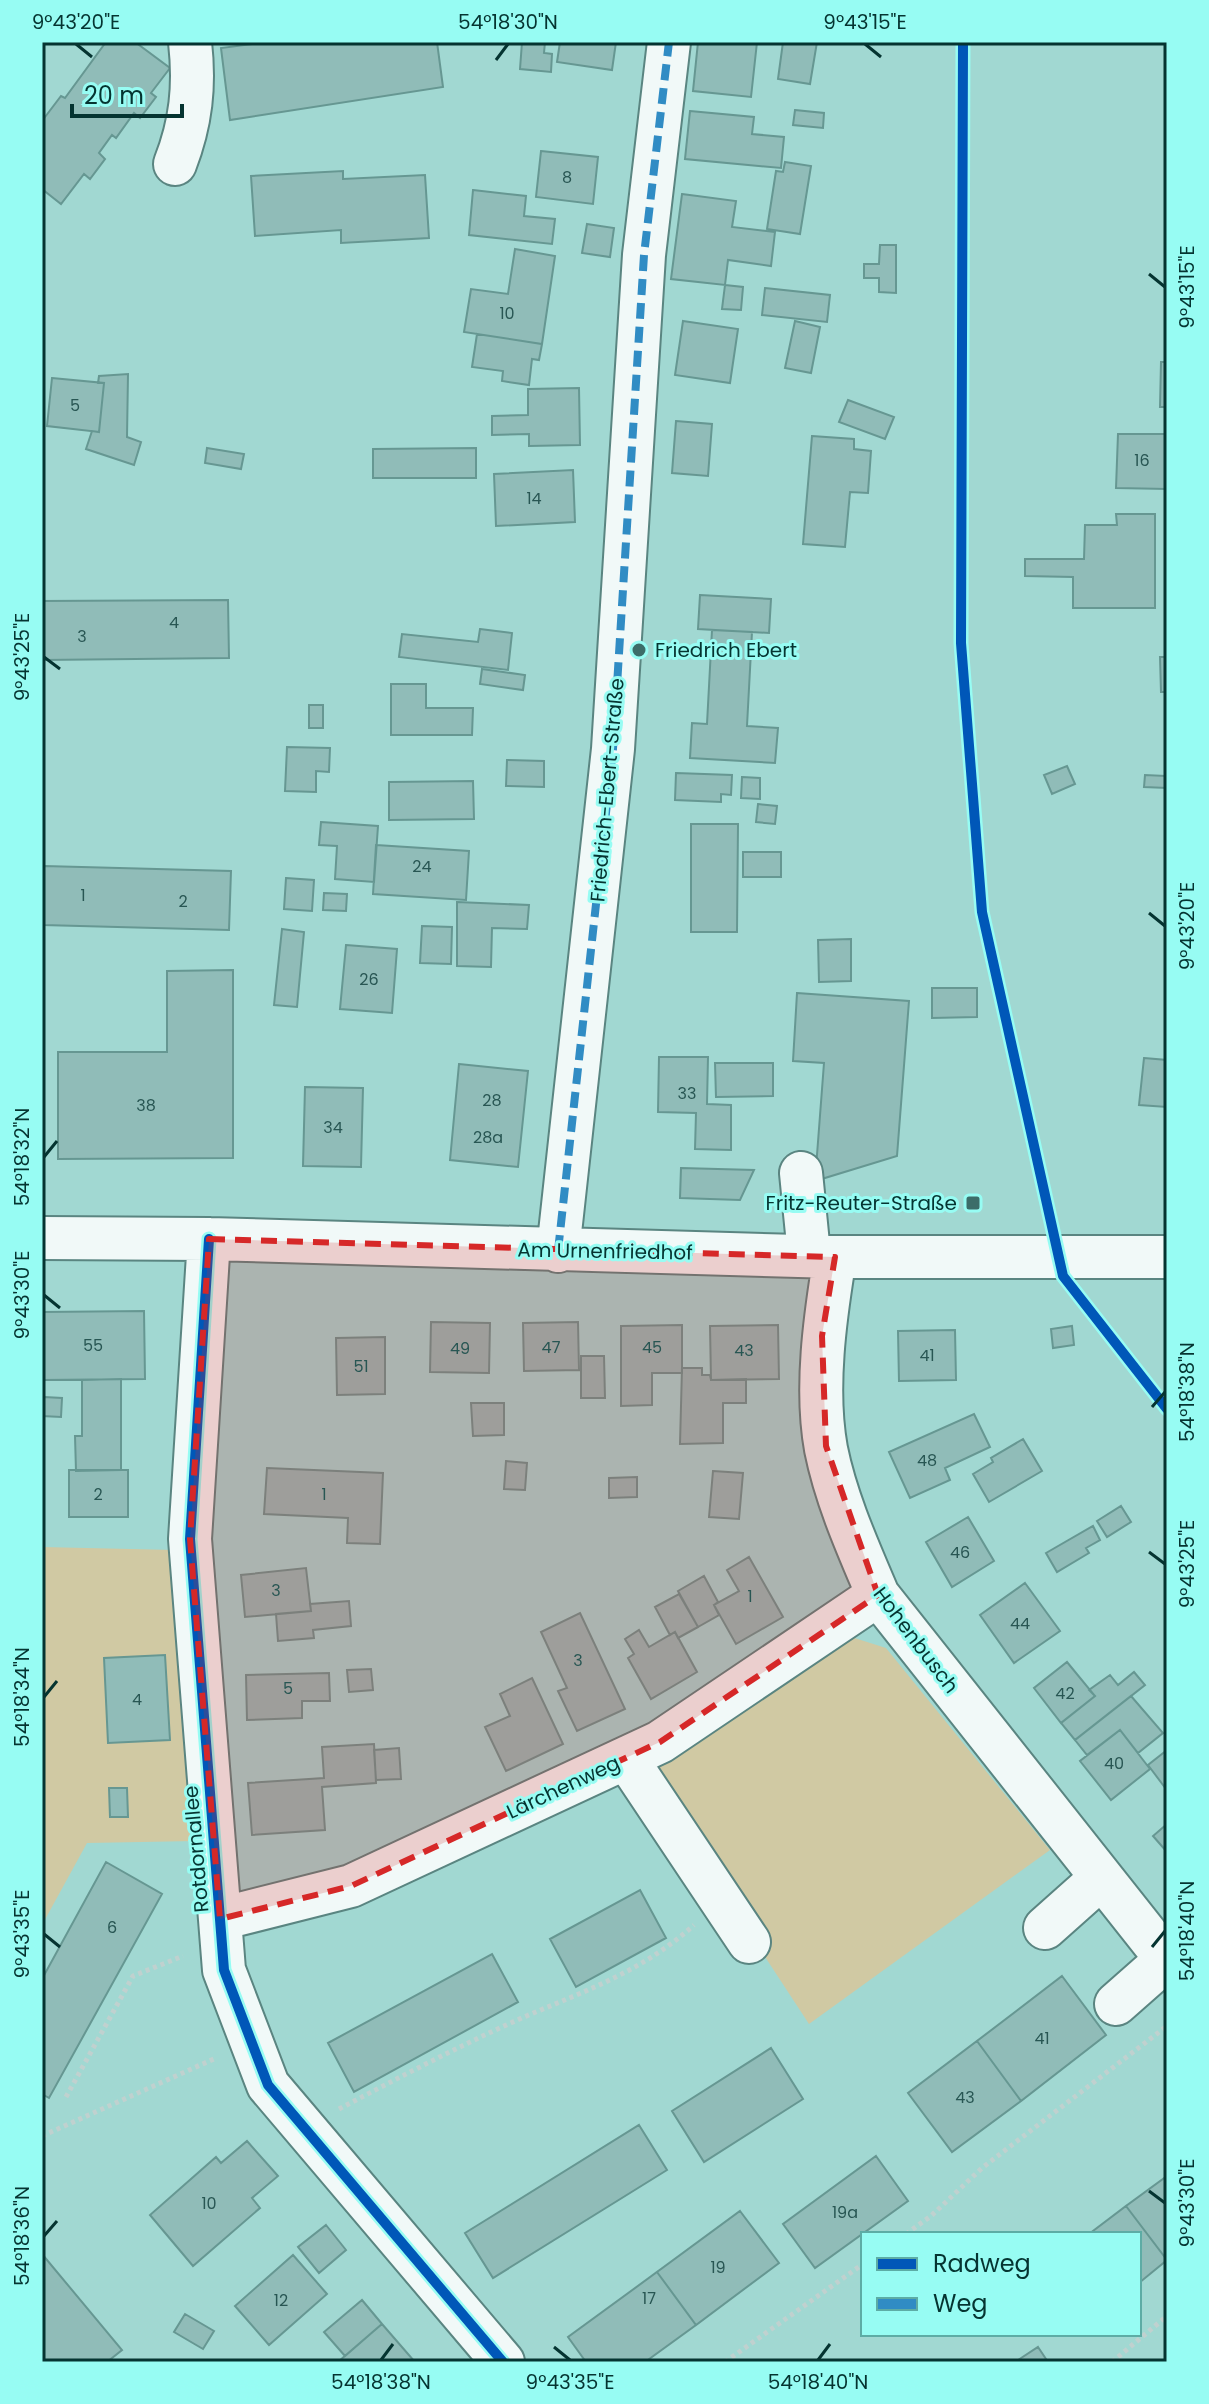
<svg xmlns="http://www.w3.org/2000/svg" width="1209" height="2404" viewBox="0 0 1209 2404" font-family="Poppins,sans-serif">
<rect width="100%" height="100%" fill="#a1d8d2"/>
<path fill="#d0c9a3" d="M42,1547L175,1550L196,1841L87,1843L42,1925Z
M845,1635L886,1648L1050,1850L809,2024L643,1771Z"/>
<path fill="#90bcb8" stroke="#669792" stroke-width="2" d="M106,42H135L170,68L151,93L156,97L140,118L134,113L116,138L112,135L99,153L105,159L90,179L84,174L61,204L42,189V121L61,96L65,98Z
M268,42H437L443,87L230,120L221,48Z
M522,42H545L544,53L552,54L551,72L520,69Z
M560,42H616L612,70L557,62Z
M698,42H757L751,97L693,91Z
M783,42H817L810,84L778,79Z
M795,110L824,113L823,128L793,125Z
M690,111L754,117L752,134L784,137L781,168L685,159Z
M541,151L598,157L593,204L536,197Z
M785,162L811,166L800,234L767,229L776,171L783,172Z
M343,171V179L425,175L429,238L341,243V230L255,236L251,176Z
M473,190L526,196L524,216L555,219L552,244L469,235Z
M682,194L736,201L732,227L775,232L771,266L728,260L725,285L671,279Z
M587,224L614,228L610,257L582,253Z
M880,245H896V293L879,292V278H864V264H879Z
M515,249L555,256L542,344L464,332L471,289L508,294Z
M725,285L743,287L741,310L722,309Z
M765,288L830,295L827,322L762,315Z
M683,321L738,329L730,383L675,375Z
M795,321L820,327L811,373L785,368Z
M477,334L542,344L539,360L532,359L529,385L502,381L503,371L472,367Z
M1161,362H1167V407H1160Z
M128,374L127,437L141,442L134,465L86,449L92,431L99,432L104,383H98L99,376Z
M52,378L104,383L99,432L47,426Z
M579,388L580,445L529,446V434L492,435V416L528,415V389Z
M848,400L894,417L885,439L839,422Z
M676,421L712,424L708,476L672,473Z
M1118,434H1167V489L1116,488Z
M812,436L854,439V449L871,451L868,493L850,492L845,547L803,544Z
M207,448L244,454L241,469L205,463Z
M476,448V478H373V449Z
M573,470L575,522L496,526L494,474Z
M1116,514H1155V608H1073V577L1025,576V559H1084L1085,525H1117Z
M700,595L771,599L769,633L698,629Z
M228,600L229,658L42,660V601Z
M480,629L512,633L508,670L399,657L402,634L478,642Z
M712,630L752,632L747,726L778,728L775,763L690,758L692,723L707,724Z
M1160,657H1167V692H1161Z
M482,669L525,675L523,690L480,684Z
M391,684H426V708H473L472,735H391Z
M309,705H323V728H309Z
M287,747L330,748L329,772L316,771V792L285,791Z
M1167,754V788L1144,787L1145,775L1166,776Z
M507,760L544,761V787L506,786Z
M1067,766L1075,784L1052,794L1044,775Z
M676,773L732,775L731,795L721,794V802L675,800Z
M742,777L760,778V799L741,798Z
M473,781L474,819L389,820V782Z
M758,804L777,806L775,824L756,822Z
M321,822L378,826L374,882L335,879L337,846L319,845Z
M691,824H738L737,932H691Z
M376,845L469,851L466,900L373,894Z
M743,852H781V877H743Z
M44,866L231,871L229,930L43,925Z
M286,878L314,880L312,911L284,909Z
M324,893L347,894L346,911L323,910Z
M457,902L529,905L527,929L492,928L491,967L457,966Z
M422,926L452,927L451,964L420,963Z
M282,929L304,932L297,1007L274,1005Z
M851,939V981L819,982L818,940Z
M346,945L397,949L392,1013L340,1009Z
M233,970V1158L58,1159V1052H167V971Z
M932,988H977V1017L932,1018Z
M797,993L909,1001L897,1156L815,1181L824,1063L793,1061Z
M659,1057H708L707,1104L731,1105V1150L695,1149L696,1113L658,1112Z
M1144,1058L1167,1060V1107L1139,1105Z
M715,1063H773V1096L716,1097Z
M459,1064L528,1071L518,1167L450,1160Z
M305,1087L363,1088L361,1167L303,1166Z
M681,1168L754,1170L740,1200L680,1198Z
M144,1311L145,1379L42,1380V1312Z
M431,1322L490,1323L489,1373L430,1372Z
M578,1322L579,1370L524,1371L523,1323Z
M682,1325V1373H652V1405L621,1406V1326Z
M778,1325L779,1379L711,1380L710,1326Z
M1072,1326L1074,1345L1053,1348L1051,1329Z
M955,1330L956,1380L899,1381L898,1331Z
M385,1337V1394L337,1395L336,1338Z
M581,1356H604L605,1398H581Z
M682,1368H702V1375H710L711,1380L746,1379V1403H723V1443L680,1444Z
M121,1379V1470L76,1471L75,1436H82V1380Z
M44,1397L62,1398L61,1417L42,1416Z
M471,1403H504V1435L473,1436Z
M974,1414L990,1447L945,1468L950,1480L910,1498L889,1452Z
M1023,1439L1042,1471L989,1502L973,1474L993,1462L991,1458Z
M506,1461L527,1463L525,1490L504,1489Z
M267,1468L383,1473L380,1544L347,1543L348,1518L264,1514Z
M69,1470H128V1517H69Z
M713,1471L743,1473L739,1519L709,1517Z
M637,1477V1497L609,1498V1478Z
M1121,1506L1131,1522L1107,1537L1097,1521Z
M968,1517L994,1561L952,1587L926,1542Z
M1093,1526L1100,1540L1086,1548L1089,1553L1057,1572L1046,1553Z
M749,1557L783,1617L736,1644L714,1605L739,1591L727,1570Z
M306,1568L311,1611L245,1617L241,1575Z
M704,1576L718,1602L714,1605L719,1615L698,1627L678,1591Z
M1025,1583L1060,1631L1014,1663L980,1615Z
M679,1594L698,1627L678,1638L675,1632L670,1635L655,1607Z
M349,1601L351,1626L313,1630L314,1638L278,1641L276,1614L311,1611L310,1604Z
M580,1613L625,1709L577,1731L558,1691L567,1688L541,1632Z
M639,1630L649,1647L675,1632L697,1672L651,1699L628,1658L634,1654L625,1639Z
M165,1655L170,1740L108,1743L104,1658Z
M1067,1662L1095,1696L1061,1723L1034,1688Z
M371,1669L373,1690L349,1692L347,1670Z
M1134,1672L1145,1685L1075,1740L1061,1723L1095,1696L1089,1690L1110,1675L1118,1685Z
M329,1673L330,1701H302V1718L247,1720L246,1675Z
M532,1678L563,1744L506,1771L485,1727L510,1716L500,1694Z
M1131,1696L1163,1733L1138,1753L1120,1730L1087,1755L1075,1740Z
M1120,1730L1150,1769L1111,1800L1080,1761Z
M374,1744L376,1783L322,1787L325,1830L252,1835L248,1783L324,1778L322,1747Z
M399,1748L401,1779L376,1780L374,1750Z
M1167,1750V1788L1166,1789L1148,1765Z
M109,1788H127L128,1817H110Z
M1167,1824V1852L1153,1836Z
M106,1862L162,1894L49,2098L42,2094V1979Z
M640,1890L666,1938L576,1987L550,1939Z
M492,1954L518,2002L354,2092L328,2043Z
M1062,1976L1106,2035L1021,2101L977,2041Z
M977,2041L1021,2101L952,2152L908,2093Z
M771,2048L803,2099L704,2162L672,2111Z
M639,2125L667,2170L493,2278L465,2233Z
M247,2141L278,2176L252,2198L260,2208L193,2266L150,2215L216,2157L221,2163Z
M876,2156L908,2201L815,2268L783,2224Z
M1167,2176V2260L1126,2206Z
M1126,2206L1167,2260L1139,2283V2234H1089Z
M740,2211L779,2263L696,2325L657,2272Z
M326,2225L346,2250L319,2273L298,2247Z
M42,2254L122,2350L107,2362H42Z
M293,2255L327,2294L269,2345L235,2306Z
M657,2272L696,2325L645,2362H586L568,2337Z
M362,2300L382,2324L345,2356L324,2332Z
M185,2314L214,2331L203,2349L174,2332Z
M382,2324L415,2362H340L339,2361Z
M1038,2347L1048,2362H1015Z"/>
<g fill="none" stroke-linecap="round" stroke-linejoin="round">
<g stroke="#5a8581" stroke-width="46">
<path id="minor" d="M175,164C191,123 195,86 190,42
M801,1173L809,1254
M42,1238L209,1239L835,1257H1167
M209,1239L190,1539L224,1970L268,2085L503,2362
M558,1251L613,749L644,255L669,42
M835,1257C825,1317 815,1389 826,1449C836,1499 858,1548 878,1595L1167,1960
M626,1758L749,1942
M220,1919L351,1886L660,1742L878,1595
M1045,1928L1100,1879
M1116,2004L1167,1959"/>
</g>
<path stroke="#c0d1cf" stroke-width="5" stroke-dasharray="4 4" stroke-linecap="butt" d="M66,2097L133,1976L183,1956
M339,2109C400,2077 461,2045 524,2017C585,1991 643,1971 694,1925
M42,2136L216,2058
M906,2234L931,2216L982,2168L1167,2026
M725,2362L863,2264
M1112,2362L1167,2316"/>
<use href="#minor" stroke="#f1f9f8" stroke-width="42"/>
<path stroke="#308cc4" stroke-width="8" stroke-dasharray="16 8" stroke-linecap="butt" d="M558,1251L613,749L644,255L669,42"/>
<g stroke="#97fcf3" stroke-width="15">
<path id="cycleway" d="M963,42L961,643L982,912L1063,1276L1167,1409
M209,1239L190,1539L224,1970L268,2085L503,2362"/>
</g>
<use href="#cycleway" stroke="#0057b8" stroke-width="10"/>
</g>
<path fill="#d62828" fill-opacity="0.2" stroke="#d62828" stroke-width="6" stroke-dasharray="16 10" stroke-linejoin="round" d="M209,1239L835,1257L822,1336L826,1446L878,1595L660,1742L351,1886L220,1919L190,1539Z"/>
<path fill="none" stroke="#053431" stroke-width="3" d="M76,44L92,57M865,44L881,57M496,60L508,44M1149,274L1165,287M44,657L60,669M1149,913L1165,926M44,1157L57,1141M44,1295L60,1308M1152,1407L1165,1392M1149,1552L1165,1564M44,1697L57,1681M44,1934L60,1947M1152,1947L1165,1931M1149,2191L1165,2203M44,2236L57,2221M554,2347L570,2360M381,2360L393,2344M818,2360L830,2344"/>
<g fill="#3c6d69" stroke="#97fcf3" stroke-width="3">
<circle cx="639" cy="650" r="8"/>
<rect x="965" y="1195" width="16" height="16" rx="4"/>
</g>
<g text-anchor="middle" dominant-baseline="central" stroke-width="6" stroke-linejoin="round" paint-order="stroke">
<g font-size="16" fill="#285653">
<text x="567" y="177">8</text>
<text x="507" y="313">10</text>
<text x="75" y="405">5</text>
<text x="1142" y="460">16</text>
<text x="534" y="498">14</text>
<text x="174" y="622">4</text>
<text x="82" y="636">3</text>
<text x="422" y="866">24</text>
<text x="83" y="895">1</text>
<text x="183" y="901">2</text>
<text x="369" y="979">26</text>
<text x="687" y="1093">33</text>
<text x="492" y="1100">28</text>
<text x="146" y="1105">38</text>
<text x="333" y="1127">34</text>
<text x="488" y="1137">28a</text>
<text x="93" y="1345">55</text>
<text x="551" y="1347">47</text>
<text x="652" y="1347">45</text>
<text x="460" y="1348">49</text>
<text x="744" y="1350">43</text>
<text x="927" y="1355">41</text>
<text x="361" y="1366">51</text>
<text x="927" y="1460">48</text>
<text x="98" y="1494">2</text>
<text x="324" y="1494">1</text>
<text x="960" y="1552">46</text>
<text x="276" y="1590">3</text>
<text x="750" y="1596">1</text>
<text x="1020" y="1623">44</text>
<text x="578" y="1660">3</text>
<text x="288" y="1688">5</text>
<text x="1065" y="1693">42</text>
<text x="137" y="1699">4</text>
<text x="1114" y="1763">40</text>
<text x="112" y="1927">6</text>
<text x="1042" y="2038">41</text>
<text x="965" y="2097">43</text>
<text x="209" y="2203">10</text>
<text x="845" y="2212">19a</text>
<text x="718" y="2267">19</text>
<text x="649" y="2298">17</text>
<text x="281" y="2300">12</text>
</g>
<g font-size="20" fill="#053431" stroke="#97fcf3" text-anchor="start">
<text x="655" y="650">Friedrich Ebert</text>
<text x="957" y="1203" text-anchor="end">Fritz-Reuter-Straße</text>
</g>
<g font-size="20" fill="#053431" stroke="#97fcf3">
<text transform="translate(607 790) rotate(-85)">Friedrich-Ebert-Straße</text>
<text transform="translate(605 1251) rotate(1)">Am Urnenfriedhof</text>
<text transform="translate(916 1640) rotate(53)">Hohenbusch</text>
<text transform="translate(563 1787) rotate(-25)">Lärchenweg</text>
<text transform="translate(196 1849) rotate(-95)">Rotdornallee</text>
</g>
</g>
<rect width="1209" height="2404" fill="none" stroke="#97fcf3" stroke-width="88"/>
<rect x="861" y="2232" width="280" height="104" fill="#97fcf3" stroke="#5daca5" stroke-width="2"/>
<rect x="877" y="2258" width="40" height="12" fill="#0057b8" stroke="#5daca5" stroke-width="2"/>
<text x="933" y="2272" font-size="24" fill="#053431">Radweg</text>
<rect x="877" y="2298" width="40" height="12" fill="#308cc4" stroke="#5daca5" stroke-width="2"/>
<text x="933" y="2312" font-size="24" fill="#053431">Weg</text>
<path d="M72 104v12h110v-12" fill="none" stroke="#053431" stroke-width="4"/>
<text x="84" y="104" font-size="24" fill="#053431" stroke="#97fcf3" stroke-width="6" paint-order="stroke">20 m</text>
<rect x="44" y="44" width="1121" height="2316" fill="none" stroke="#053431" stroke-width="3"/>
<g font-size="20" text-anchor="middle" fill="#053431">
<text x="76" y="29">9°43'20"E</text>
<text x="508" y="29">54°18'30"N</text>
<text x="865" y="29">9°43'15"E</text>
<text transform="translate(1187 287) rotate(-90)" y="7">9°43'15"E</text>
<text transform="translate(22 657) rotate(-90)" y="7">9°43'25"E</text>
<text transform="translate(1187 926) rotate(-90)" y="7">9°43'20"E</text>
<text transform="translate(22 1157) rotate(-90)" y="7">54°18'32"N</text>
<text transform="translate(22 1295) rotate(-90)" y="7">9°43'30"E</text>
<text transform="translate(1187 1392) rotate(-90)" y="7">54°18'38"N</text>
<text transform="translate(1187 1564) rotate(-90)" y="7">9°43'25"E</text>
<text transform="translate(22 1697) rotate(-90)" y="7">54°18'34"N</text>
<text transform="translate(1187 1931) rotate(-90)" y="7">54°18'40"N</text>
<text transform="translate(22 1934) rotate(-90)" y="7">9°43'35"E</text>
<text transform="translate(1187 2203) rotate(-90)" y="7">9°43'30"E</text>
<text transform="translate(22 2236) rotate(-90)" y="7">54°18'36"N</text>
<text x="381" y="2389">54°18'38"N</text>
<text x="570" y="2389">9°43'35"E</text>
<text x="818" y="2389">54°18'40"N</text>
</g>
</svg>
